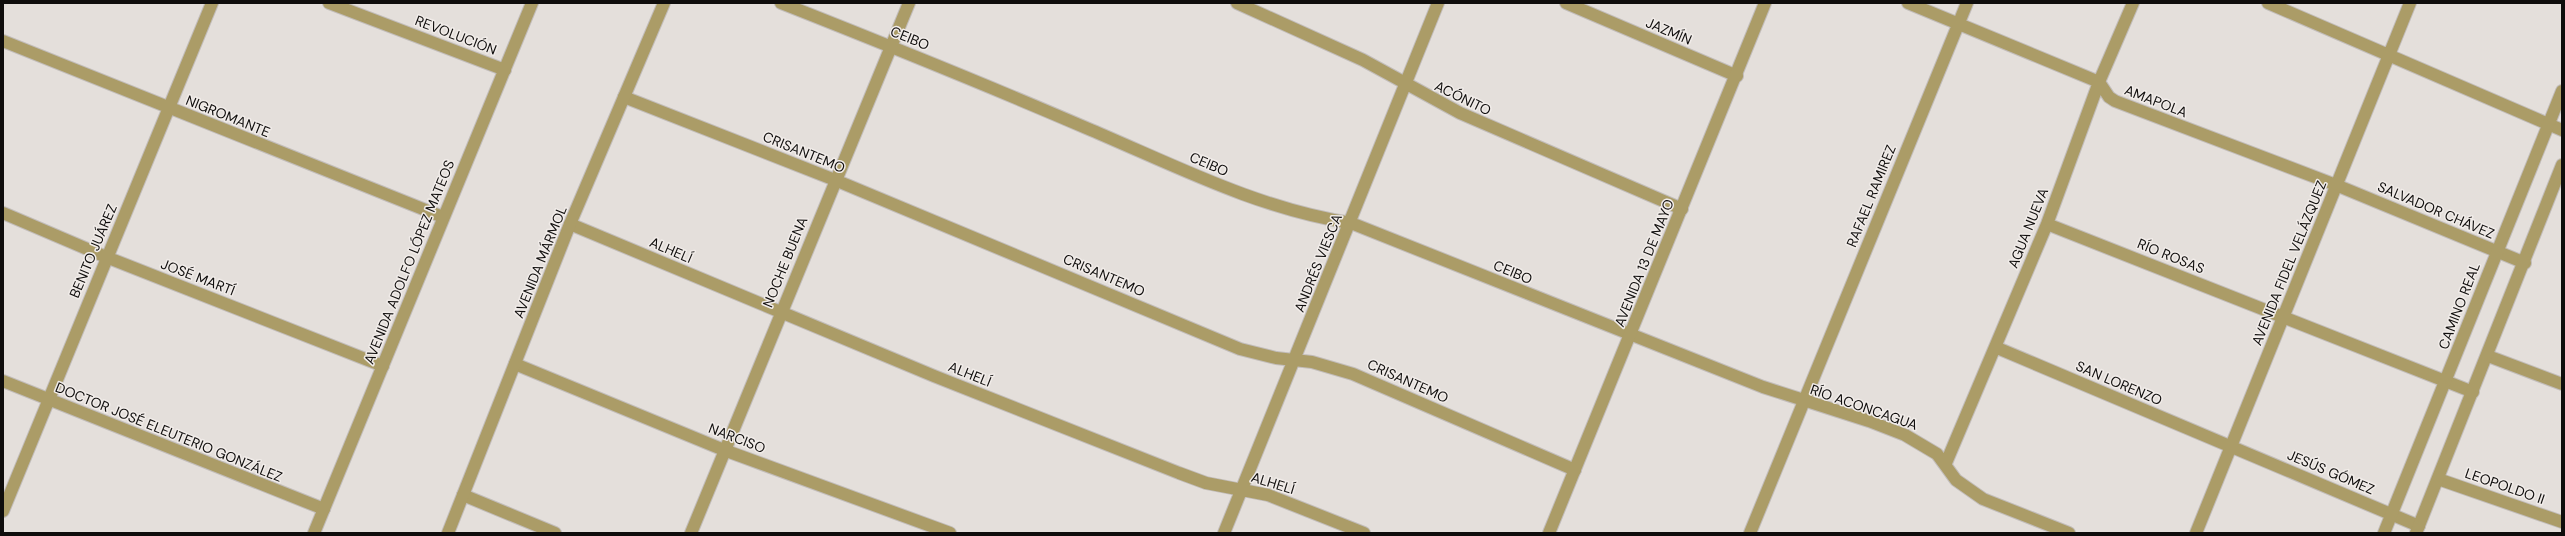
<svg xmlns="http://www.w3.org/2000/svg" width="2565" height="536" viewBox="0 0 2565 536" font-family="'DM Sans',sans-serif">
<rect width="100%" height="100%" fill="#e4dfdb"/>
<g fill="none" stroke-linecap="round" stroke-linejoin="round">
<g stroke="#c2bdba" stroke-width="14">
<path id="minor" d="M329,3L505,70
M781,3C885,44 989,86 1091,130C1176,166 1259,209 1351,223L1763,387L1869,421L1905,435L1937,454L1956,480L1983,499L2069,533
M1237,3L1363,60L1460,113L1682,209
M1566,3L1737,76
M1908,3L2099,82L2109,97L2115,101L2336,185L2525,263
M2268,3L2562,130
M3,41L443,217
M624,97L835,180L1240,349L1276,358L1312,362L1353,374L1575,470
M3,213L106,257L383,366
M570,224L934,376L1179,473L1206,483L1268,495L1364,533
M2047,224L2473,392
M1995,347L2419,526
M2488,356L2562,384
M515,364L724,450L950,533
M3,381L324,509
M1946,463L2047,224L2099,82L2133,3
M2438,479L2562,522
M463,495L555,533
M3,511L212,3
M691,533L909,3
M1224,533L1438,3
M1750,533L1967,3
M2196,533L2410,3"/>
</g>
<g stroke="#c2bdba" stroke-width="14">
<path id="tertiary" d="M314,533L532,3
M448,533L570,224L664,3
M1549,533L1765,3
M2384,533L2562,91
M2416,533L2562,165"/>
</g>
<use href="#minor" stroke="#ab9c67" stroke-width="12"/>
<use href="#tertiary" stroke="#ab9c67" stroke-width="12"/>
</g>
<g text-anchor="middle" dominant-baseline="central" stroke-width="3" stroke-linejoin="round" paint-order="stroke">
<g font-size="14" fill="#0f0d0c" stroke="#f1ece9">
<text transform="translate(1669 31) rotate(23)">JAZMÍN</text>
<text transform="translate(456 35) rotate(21)">REVOLUCIÓN</text>
<text transform="translate(910 38) rotate(22)">CEIBO</text>
<text transform="translate(1463 98) rotate(26)">ACÓNITO</text>
<text transform="translate(2156 101) rotate(21)">AMAPOLA</text>
<text transform="translate(228 116) rotate(22)">NIGROMANTE</text>
<text transform="translate(804 152) rotate(22)">CRISANTEMO</text>
<text transform="translate(1209 164) rotate(23)">CEIBO</text>
<text transform="translate(1871 196) rotate(-68)">RAFAEL RAMIREZ</text>
<text transform="translate(2436 210) rotate(23)">SALVADOR CHÁVEZ</text>
<text transform="translate(2028 228) rotate(-68)">AGUA NUEVA</text>
<text transform="translate(671 250) rotate(23)">ALHELÍ</text>
<text transform="translate(93 251) rotate(-67)">BENITO JUÁREZ</text>
<text transform="translate(2171 256) rotate(22)">RÍO ROSAS</text>
<text transform="translate(409 262) rotate(-68)">AVENIDA ADOLFO LÓPEZ MATEOS</text>
<text transform="translate(540 262) rotate(-68)">AVENIDA MÁRMOL</text>
<text transform="translate(785 262) rotate(-68)">NOCHE BUENA</text>
<text transform="translate(1318 263) rotate(-68)">ANDRÉS VIESCA</text>
<text transform="translate(1644 263) rotate(-68)">AVENIDA 13 DE MAYO</text>
<text transform="translate(2289 263) rotate(-68)">AVENIDA FIDEL VELÁZQUEZ</text>
<text transform="translate(1513 272) rotate(22)">CEIBO</text>
<text transform="translate(1104 275) rotate(23)">CRISANTEMO</text>
<text transform="translate(198 277) rotate(21)">JOSÉ MARTÍ</text>
<text transform="translate(2459 306) rotate(-69)">CAMINO REAL</text>
<text transform="translate(970 374) rotate(22)">ALHELÍ</text>
<text transform="translate(1408 381) rotate(24)">CRISANTEMO</text>
<text transform="translate(2119 383) rotate(23)">SAN LORENZO</text>
<text transform="translate(1864 407) rotate(19)">RÍO ACONCAGUA</text>
<text transform="translate(169 432) rotate(22)">DOCTOR JOSÉ ELEUTERIO GONZÁLEZ</text>
<text transform="translate(737 438) rotate(21)">NARCISO</text>
<text transform="translate(2331 472) rotate(23)">JESÚS GÓMEZ</text>
<text transform="translate(1273 483) rotate(17)">ALHELÍ</text>
<text transform="translate(2505 486) rotate(19)">LEOPOLDO II</text>
</g>
</g>
<rect width="2565" height="536" fill="none" stroke="#0f0d0c" stroke-width="8"/>
</svg>
